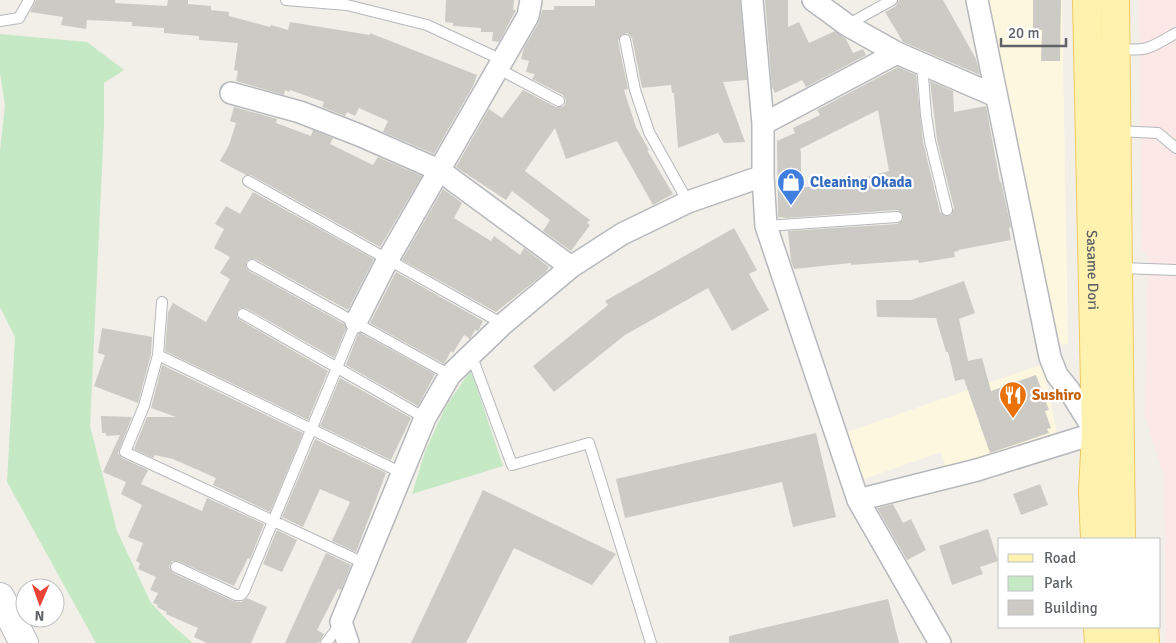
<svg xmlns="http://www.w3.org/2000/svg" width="1176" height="643" viewBox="0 0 1176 643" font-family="Signika,sans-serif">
<rect width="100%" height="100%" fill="#f1efe8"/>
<path fill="#fef7e0" d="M983,0H1062L1068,344L1053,346Z
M1043,364L1058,439L948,473L941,452L864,479L847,432Z"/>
<path fill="#fce8e6" d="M1139,0H1176V643H1166L1164,476L1145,416L1148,259L1142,248Z"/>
<path fill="#c5e8c5" d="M0,34L87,42L124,70L104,83V125L90,426L117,531L151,603L171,624L193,643H96L7,482L15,337L0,307V151L5,105L0,73Z
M471,370L503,466L412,494L425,452L446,406Z"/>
<path fill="#cccac5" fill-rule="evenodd" d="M36,0H115V3L167,6L168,0H188V4L211,6V10L229,12V16L270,27L271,25L288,30L290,22L370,35V33L477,75L473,86L434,154L383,132L388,121L359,108L355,116L347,112L345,116L322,107L324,102L290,90L289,92L285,90L284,95L236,81L238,71L234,70L238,43L199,40V36L164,33V28L132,26V22L87,20L86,29L61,25L63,17L30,12Z
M446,0H514L513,10H516L499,42L492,41L493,32H481V28L453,26V23L445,22Z
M595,0H740L747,80L723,82L745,142L724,143L718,133L678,148L674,93H672L671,85L642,88L632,38L627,33L621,35L618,41L628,89L624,90L636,127L649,150H647L673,194L653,205L617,141L566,159L555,128L525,171L590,220L587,223L590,225L571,251L543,231L550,220L512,191L506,200L456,167L489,109L502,118L523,90L556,107H562L565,105L566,100L563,95L532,79L535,74L526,72L529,61L521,59L524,48L539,22L542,10H554V6H595Z
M765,0H788V27L799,22L809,43L835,31L846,39L853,53L863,49L866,55L806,87L802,80L775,93L772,87Z
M899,0H943L976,59L980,75L903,42L885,12L896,6Z
M1033,0H1061L1060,61H1041L1042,30H1033Z
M898,67L916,75L923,142L940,212L945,216L951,215L954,208L937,140L930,81L953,91L954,112L986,106L1000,182H1001L1011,227L1009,228L1011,240L958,250L959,251L954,252L955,257L919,263L918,260L851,265V263L794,269L791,261L788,231L897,224L903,220V214L897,210L787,218L778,217V213L777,141L795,133L793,128L820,115L817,110ZM878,110L889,171L855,180L857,187H801V152L800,149Z
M234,107L277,119L276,123L311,136L313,130L333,138L330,144L373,165L378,157L422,176L380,247L251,175H246L220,161L229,145L236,123L230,121Z
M443,189L462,203L454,218L491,241L494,236L520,255L524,248L549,267L546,272L496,312L402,260Z
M253,192L374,259L348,310L255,259H249L246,262V268L249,271L344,324L346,329L334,358L246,308H240L237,311V317L240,320L328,371L308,420L165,351L168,312L173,303L206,322L230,279L220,273L230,257L214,248L224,229L215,224L226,206L240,214Z
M734,228L757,270L749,274L769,310L732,331L708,288L625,335L554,392L533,366L608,305L605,301Z
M396,272L483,321L478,331L475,330L470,339L464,335L453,353L451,351L444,364L370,323Z
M964,281L975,313L959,319L968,361L982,358L991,391L1036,375L1049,410L1045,411L1051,428L1047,429L1049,433L990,453L964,379L955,381L948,352H946L936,318L877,317L876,300H911Z
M102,328L152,337L151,354L138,403L94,386L105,355L98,353Z
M361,333L435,374L418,406L346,365L358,334Z
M162,365L303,433L270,512L213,485L216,478L173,459L155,455L153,458L134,449L147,417H176L151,408Z
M340,378L411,418L391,460L320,426Z
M101,416L132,417L118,453L122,458L148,470L141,484L202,511L207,498L264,524L250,559L248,558L234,586L178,561H172L169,567L173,573L233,601L241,602L247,598L267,607L251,643H207L194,637L198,628L166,614L167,612L157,607L158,605L153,603L158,593L150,590L156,577L138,569L140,563L136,561L143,543L128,537L142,505L121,494L126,482L103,472L120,435L106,436V433H102Z
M816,433L836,517L793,527L782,482L625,518L616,479Z
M315,439L386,473L356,552L332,541L350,502L320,489L303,527L282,517Z
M1040,484L1048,505L1021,515L1013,494Z
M483,490L616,554L592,585L514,548L466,643H411Z
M893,504L903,523L911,519L926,550L907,560L877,508Z
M988,529L998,561L980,567L983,574L952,585L939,546Z
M277,530L297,540L282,572L263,564Z
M326,553L351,565L341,590L338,589L317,630L324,634L319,643H285Z
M888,599L899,643H729V636Z"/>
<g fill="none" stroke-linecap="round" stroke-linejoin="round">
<g stroke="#b5b8bc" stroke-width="12">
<path id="lane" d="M286,0L347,5L427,25L502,60
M0,21L19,18L29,0
M847,25L892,0
M625,40L635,90L649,132L688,202
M1117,49C1148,51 1149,49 1176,33
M922,64L926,115L930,141L947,210
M497,68L559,101
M1117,131L1158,133L1176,148
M248,181L503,324
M766,226L897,217
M252,265L450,375
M1120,268L1176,270
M162,302L158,355L144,406L125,452L366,564
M243,314L425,418
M471,354L512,465L589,443L651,643
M158,355L402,473
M176,567L236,595H241L244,591L356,322
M326,643L341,623"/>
</g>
<g stroke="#b5b8bc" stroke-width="24">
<path id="street" d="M752,0L763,124V176L766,226L858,500L940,643
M813,0L847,25L897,53L996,96
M231,93L300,112L359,135L439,170L571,267
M763,124L897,53
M356,322L387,261L528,16L531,0
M858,500L977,470L1096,433L1069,390L1057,375L1050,357L977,0
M348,643L341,622L425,418L450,375L503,324L571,267L622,234L688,202L763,176"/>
</g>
<g stroke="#b6babf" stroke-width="30">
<path id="secondary" d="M0,597L24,643"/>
</g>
<g stroke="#f2c960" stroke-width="30">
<g id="primary">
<path id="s1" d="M1087,0L1096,433L1093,492L1095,539"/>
<path d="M1115,0L1121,539"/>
<path d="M1098,627L1099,643"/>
<path d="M1121,627V643"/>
<path d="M1144,627L1145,643"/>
</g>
</g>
<use href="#lane" stroke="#fff" stroke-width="10"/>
<use href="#street" stroke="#fff" stroke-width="21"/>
<use href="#secondary" stroke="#fff" stroke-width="28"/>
<use href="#primary" stroke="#fff2af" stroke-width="28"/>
</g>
<defs>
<g id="shop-pin" transform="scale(1.4375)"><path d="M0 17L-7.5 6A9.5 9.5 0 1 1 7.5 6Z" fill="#3f7fe0" stroke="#fff"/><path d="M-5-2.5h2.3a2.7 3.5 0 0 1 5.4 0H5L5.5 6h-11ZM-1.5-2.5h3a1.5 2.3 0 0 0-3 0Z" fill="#fff"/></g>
<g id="restaurant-pin" transform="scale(1.4375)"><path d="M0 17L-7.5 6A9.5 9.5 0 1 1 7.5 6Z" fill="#e8710a" stroke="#fff"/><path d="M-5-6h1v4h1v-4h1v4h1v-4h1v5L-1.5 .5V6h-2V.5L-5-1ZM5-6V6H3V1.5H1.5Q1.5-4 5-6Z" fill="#fff"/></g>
</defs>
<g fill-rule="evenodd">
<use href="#shop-pin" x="791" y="182"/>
<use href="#restaurant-pin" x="1013" y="395"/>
</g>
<g text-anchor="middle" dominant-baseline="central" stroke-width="4.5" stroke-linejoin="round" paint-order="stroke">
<g font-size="15" font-weight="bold" fill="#366cbe" stroke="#fff" text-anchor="start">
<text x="810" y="182">Cleaning Okada</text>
</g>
<g font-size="15" fill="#5f6368" stroke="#fff">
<text stroke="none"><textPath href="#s1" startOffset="270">Sasame Dori</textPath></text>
</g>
<g font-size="15" font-weight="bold" fill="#c56008" stroke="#fff" text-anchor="start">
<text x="1032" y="395">Sushiro</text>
</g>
</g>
<rect x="998" y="538" width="162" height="90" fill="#ffffff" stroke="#bfc1c3"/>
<rect x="1008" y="554" width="25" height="8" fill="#fff2af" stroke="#bfc1c3"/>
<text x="1044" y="563" font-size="15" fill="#5f6368">Road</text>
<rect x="1008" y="576" width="25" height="15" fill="#c5e8c5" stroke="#bfc1c3"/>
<text x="1044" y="588" font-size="15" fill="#5f6368">Park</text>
<rect x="1008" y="600" width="25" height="15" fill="#cccac5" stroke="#bfc1c3"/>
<text x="1044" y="613" font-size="15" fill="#5f6368">Building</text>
<g transform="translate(40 603) rotate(182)"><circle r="24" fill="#ffffff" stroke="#bfc1c3"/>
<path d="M0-4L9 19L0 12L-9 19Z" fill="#ea4335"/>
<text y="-8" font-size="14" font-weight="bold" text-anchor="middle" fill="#5f6368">N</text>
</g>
<path d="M1001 38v8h65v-8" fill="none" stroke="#5f6368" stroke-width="2.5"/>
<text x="1008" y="38" font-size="15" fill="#5f6368" stroke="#ffffff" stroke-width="4" paint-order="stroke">20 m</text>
</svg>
